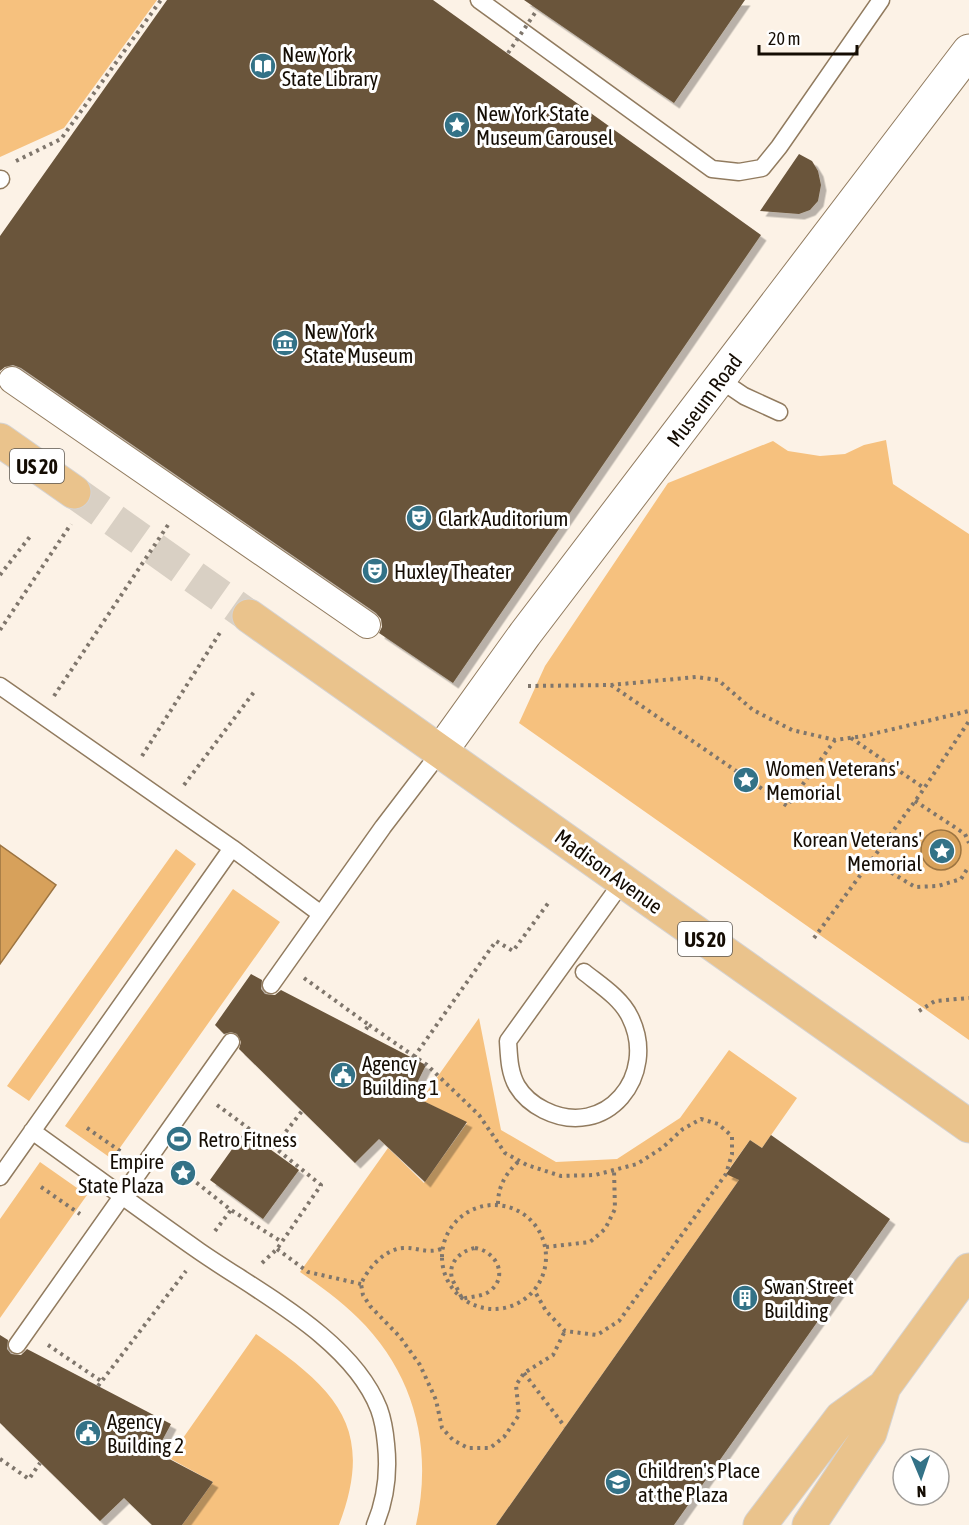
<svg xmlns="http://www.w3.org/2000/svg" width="969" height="1525" viewBox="0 0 969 1525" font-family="'Asap Condensed',sans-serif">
<defs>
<filter id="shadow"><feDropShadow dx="5.5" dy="5.5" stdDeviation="0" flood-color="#0004"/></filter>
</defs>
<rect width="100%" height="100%" fill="#fcf2e6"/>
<path fill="#f6c17e" d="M0,0H157L64,128L0,157Z
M886,440L893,484L969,534V1040L519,723L545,666L668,483L773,441L788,451L820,456L845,454L864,445Z
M176,849L196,864L29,1101L7,1086Z
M233,889L280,922L112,1159L65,1126Z
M479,1018L501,1130L556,1162L617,1159L680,1118L729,1050L797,1098L762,1148L750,1140L727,1172L739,1180L496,1525H416C433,1448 415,1374 358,1318C340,1300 320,1286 300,1272L388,1148L424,1183L467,1123L421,1100Z
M40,1162L87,1195L0,1318V1219Z
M256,1334C333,1388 377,1425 339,1525H182L213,1482L169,1458Z"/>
<path fill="#d7a15b" stroke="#9c7441" stroke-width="1.5" d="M921 850a20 20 0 1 1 40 0a20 20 0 1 1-40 0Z
M0,845L56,885L0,964Z"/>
<path fill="#6a553b" filter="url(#shadow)" d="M167,0H433L761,235L453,683L379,633L382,627L381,619L376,613L21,368L13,365L5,367L0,371V236Z
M524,0H745L674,103Z
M799,154L812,161L818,171L821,185L818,201L810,210L799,214L760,211Z
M251,974L262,980L261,989L265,994L275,995L281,990L426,1065L411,1095L467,1122L425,1182L379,1139L355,1163L239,1049L241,1042L237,1034L231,1032L224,1034L215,1025Z
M245,1131L299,1170L263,1219L210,1180Z
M771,1135L890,1219L674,1525H496L739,1180L726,1174L750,1140L762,1148Z
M0,1335L8,1340L7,1349L11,1354L21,1355L27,1349L171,1424L156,1452L213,1482L182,1525H152L124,1498L100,1521L0,1423Z"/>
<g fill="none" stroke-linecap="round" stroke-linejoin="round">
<path stroke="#d9d0c4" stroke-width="33" stroke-dasharray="33 16" stroke-linecap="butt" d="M74,492L249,616"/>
<g stroke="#917b5f" stroke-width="19">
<path id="service" d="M479,0L712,169L739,172L762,168L779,147L881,0
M0,180L1,179
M719,379L744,396L779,412
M0,686L232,848L321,914
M584,972C600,985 621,998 630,1017C659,1075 606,1141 544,1110C534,1105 523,1096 517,1086C509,1072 509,1056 508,1041L623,881
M271,985L383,827L441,751
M32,1131C88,1171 143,1212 199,1251C258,1292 352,1339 379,1409C383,1420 385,1433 386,1444C389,1472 386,1499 375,1525
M0,1177L232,848
M17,1345L231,1042"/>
</g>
<g stroke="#917b5f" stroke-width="28">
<path id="pedestrian" d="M12,380L367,625"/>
</g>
<g stroke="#917b5f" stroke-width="35">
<path id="minor" d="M441,751L525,634L969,51"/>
</g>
<g stroke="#d5d3d2" stroke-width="35">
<path id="primary" d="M0,440L74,492
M249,616L969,1126
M760,1525L841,1418L884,1387
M809,1525L870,1433L884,1387L969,1270"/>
</g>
<path stroke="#7f766c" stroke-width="4" stroke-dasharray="3 4.5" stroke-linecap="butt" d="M16,161L61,139L161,0
M0,575L32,534
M0,630L71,524
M611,685L787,806L835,740
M528,686L611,685L696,677L718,680L753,710L792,730L835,740L864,736L969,711
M54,696L170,522
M851,738L924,788
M142,756L221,631
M184,785L254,692
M915,801L965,834L969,843
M872,861L915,887L938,886L961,879L969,866
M814,938L921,793L969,721
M304,978L369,1025L363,1033
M919,1011L935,1001L969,998
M369,1025L427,1065L479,1115L505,1153L527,1165L561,1176L595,1175L637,1164L662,1148L683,1129L701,1119L718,1124L732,1136V1154L726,1174L619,1321L597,1335L565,1331L546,1311L534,1290
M414,1057L496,941L513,951L549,902
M217,1105L274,1147L302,1111
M87,1128L123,1153
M173,1164L231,1210L282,1242
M41,1187L80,1214
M498,1204C498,1186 506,1173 519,1161
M442 1257a52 52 0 1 1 104 0a52 52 0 1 1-104 0Z
M215,1231L231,1210
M546,1247L590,1242L605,1229L615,1209L614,1170
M475,1248C496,1251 509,1276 490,1291C482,1297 472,1296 462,1299C460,1293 456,1287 453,1281C446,1264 460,1251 475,1248Z
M277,1249L308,1272L361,1284
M441,1249C426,1254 417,1247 403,1248C385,1249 368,1268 361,1284L363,1295L370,1306L400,1337L420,1365L436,1400L442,1428L453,1440L468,1448H490L504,1437L519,1415L516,1385L524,1373L553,1355L565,1331
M262,1263L277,1249L321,1185L274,1147
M48,1345L101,1381
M524,1373L565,1427
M98,1386L186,1271
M0,1459L29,1479L40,1463"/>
<use href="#service" stroke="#fff" stroke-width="16"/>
<use href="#pedestrian" stroke="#fff" stroke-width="26"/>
<use href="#minor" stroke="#fff" stroke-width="33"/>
<use href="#primary" stroke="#eac38c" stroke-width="33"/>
<path stroke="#7f766c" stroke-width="4" stroke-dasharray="3 4.5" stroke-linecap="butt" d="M508,53L537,10"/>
</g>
<defs>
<g id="library-disc" transform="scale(1.35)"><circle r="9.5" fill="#337287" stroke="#fff"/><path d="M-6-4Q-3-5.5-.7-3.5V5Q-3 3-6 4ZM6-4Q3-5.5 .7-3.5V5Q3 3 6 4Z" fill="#fff"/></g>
<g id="sight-disc" transform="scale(1.35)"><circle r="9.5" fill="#337287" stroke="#fff"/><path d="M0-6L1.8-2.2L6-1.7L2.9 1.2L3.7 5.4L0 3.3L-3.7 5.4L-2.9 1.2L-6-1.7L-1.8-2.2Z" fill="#fff"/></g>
<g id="museum-disc" transform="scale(1.35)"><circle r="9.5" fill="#337287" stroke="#fff"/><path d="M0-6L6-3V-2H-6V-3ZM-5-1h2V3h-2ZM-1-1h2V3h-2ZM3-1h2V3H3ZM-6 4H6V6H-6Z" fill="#fff"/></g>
<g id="theatre-disc" transform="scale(1.35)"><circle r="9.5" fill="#337287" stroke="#fff"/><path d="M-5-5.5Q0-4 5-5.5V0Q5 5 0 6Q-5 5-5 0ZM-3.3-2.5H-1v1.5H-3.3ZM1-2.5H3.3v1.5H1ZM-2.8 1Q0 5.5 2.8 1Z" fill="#fff"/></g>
<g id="civic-disc" transform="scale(1.35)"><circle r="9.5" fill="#337287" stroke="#fff"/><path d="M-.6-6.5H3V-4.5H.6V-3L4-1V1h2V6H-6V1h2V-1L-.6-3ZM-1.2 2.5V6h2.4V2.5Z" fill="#fff"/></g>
<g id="stadium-disc" transform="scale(1.35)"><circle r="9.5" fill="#337287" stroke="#fff"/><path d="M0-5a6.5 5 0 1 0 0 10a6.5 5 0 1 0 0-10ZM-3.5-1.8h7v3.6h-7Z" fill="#fff"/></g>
<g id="building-disc" transform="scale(1.35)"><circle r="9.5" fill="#337287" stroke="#fff"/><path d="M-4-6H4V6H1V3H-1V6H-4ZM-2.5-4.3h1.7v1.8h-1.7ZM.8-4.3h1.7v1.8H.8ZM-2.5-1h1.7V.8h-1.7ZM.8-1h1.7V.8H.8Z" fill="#fff"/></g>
<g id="school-disc" transform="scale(1.35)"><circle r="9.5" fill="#337287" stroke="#fff"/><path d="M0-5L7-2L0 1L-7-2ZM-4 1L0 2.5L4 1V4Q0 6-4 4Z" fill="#fff"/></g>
</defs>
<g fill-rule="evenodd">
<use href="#library-disc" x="263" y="66"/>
<use href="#sight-disc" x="457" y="125"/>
<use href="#museum-disc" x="285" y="343"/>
<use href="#theatre-disc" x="419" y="518"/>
<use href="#theatre-disc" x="375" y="571"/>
<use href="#sight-disc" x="746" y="780"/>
<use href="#sight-disc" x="942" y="851"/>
<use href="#civic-disc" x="343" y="1075"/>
<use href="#stadium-disc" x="179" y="1139"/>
<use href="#sight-disc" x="183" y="1173"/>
<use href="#building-disc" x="745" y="1298"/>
<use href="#civic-disc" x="88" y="1433"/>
<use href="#school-disc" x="618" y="1482"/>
</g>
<g text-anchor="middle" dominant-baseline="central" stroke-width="6" stroke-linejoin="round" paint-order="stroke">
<g fill="#fff" stroke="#5a554f" stroke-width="1.5">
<rect x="10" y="449" width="54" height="34" rx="4.5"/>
<rect x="678" y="922" width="54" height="34" rx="4.5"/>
</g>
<g font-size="20" font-weight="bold" fill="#140c03">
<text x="37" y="466">US 20</text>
<text x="705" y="939">US 20</text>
</g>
<g font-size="21" fill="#140c03" stroke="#fff" text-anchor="start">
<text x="282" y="54">New York<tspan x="282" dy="24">State Library</tspan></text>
<text x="476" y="113">New York State<tspan x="476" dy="24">Museum Carousel</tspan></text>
<text x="304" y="331">New York<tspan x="304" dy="24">State Museum</tspan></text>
<text x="438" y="518">Clark Auditorium</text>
<text x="394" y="571">Huxley Theater</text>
<text x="766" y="768">Women Veterans'<tspan x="766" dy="24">Memorial</tspan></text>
<text x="922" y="839" text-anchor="end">Korean Veterans'<tspan x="922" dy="24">Memorial</tspan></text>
<text x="362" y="1063">Agency<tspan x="362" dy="24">Building 1</tspan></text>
<text x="198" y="1139">Retro Fitness</text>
<text x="164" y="1161" text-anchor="end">Empire<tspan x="164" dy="24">State Plaza</tspan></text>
<text x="764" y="1286">Swan Street<tspan x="764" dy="24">Building</tspan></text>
<text x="107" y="1421">Agency<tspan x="107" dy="24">Building 2</tspan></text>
<text x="638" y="1470">Children's Place<tspan x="638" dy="24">at the Plaza</tspan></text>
</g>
<g font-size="21" fill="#140c03" stroke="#fff">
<text transform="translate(704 400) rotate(-53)">Museum Road</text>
<text transform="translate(609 871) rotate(36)">Madison Avenue</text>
</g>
</g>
<g transform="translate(921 1477) rotate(178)"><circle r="28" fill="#ffffff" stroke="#a19e9a" stroke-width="1.5"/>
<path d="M0-4.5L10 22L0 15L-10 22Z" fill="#337287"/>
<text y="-9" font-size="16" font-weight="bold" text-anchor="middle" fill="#140c03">N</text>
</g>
<path d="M759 45v9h98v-9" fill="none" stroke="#140c03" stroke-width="3"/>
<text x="768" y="45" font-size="18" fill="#140c03" stroke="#ffffff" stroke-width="4.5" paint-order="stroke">20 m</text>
</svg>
